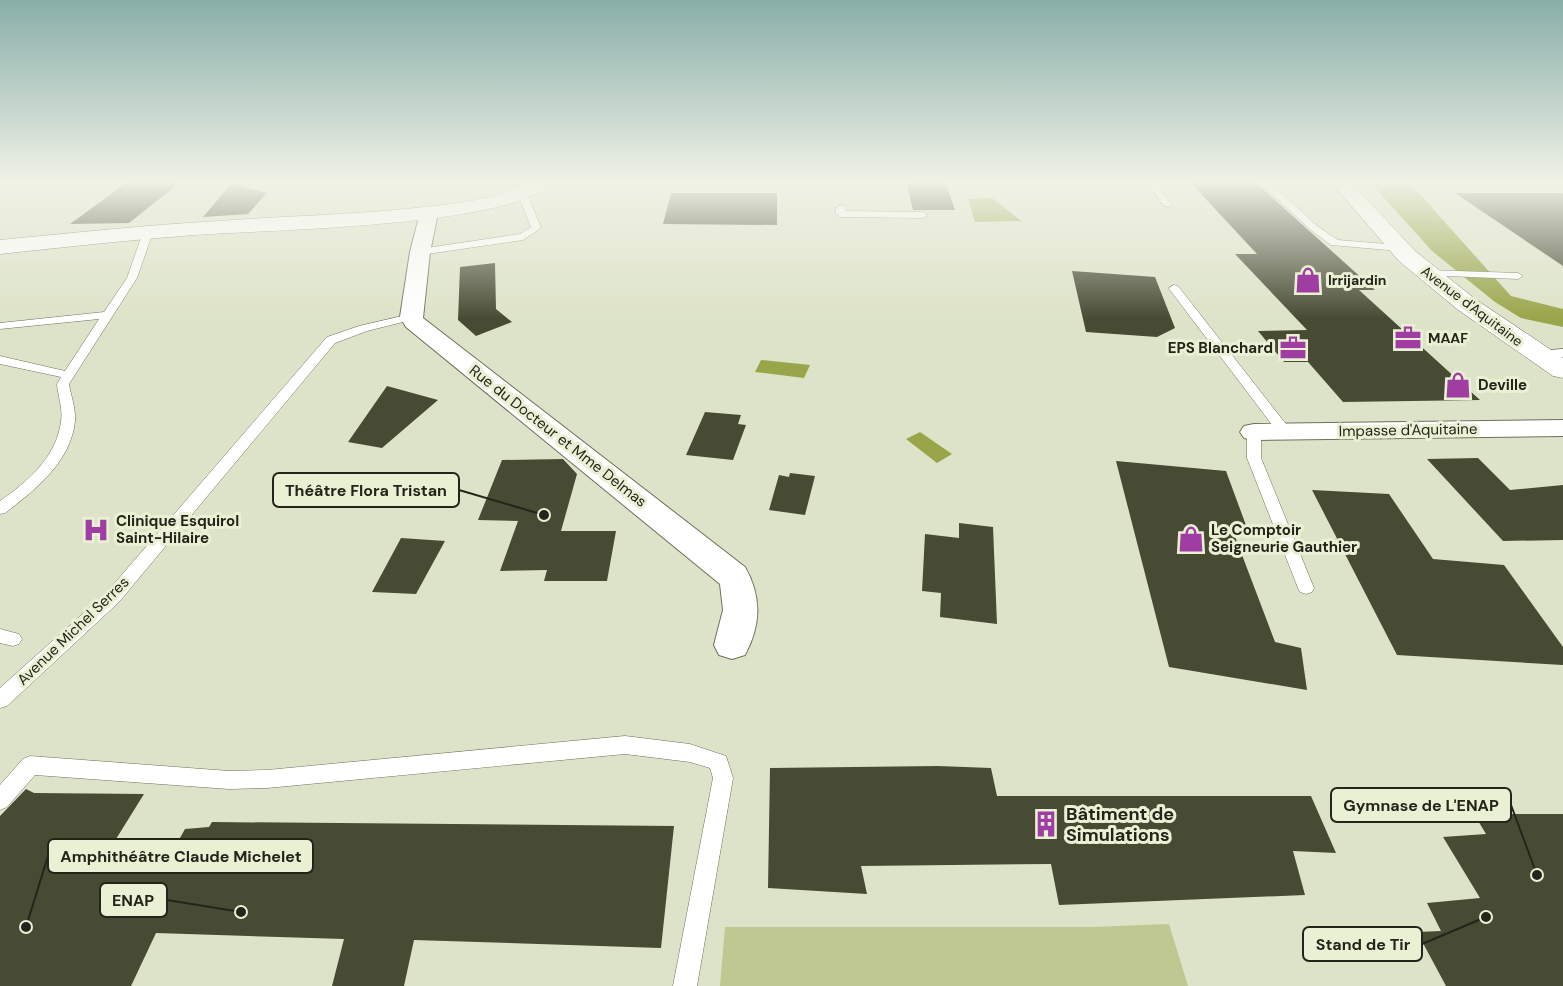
<svg xmlns="http://www.w3.org/2000/svg" width="1563" height="986" viewBox="0 0 1563 986" font-family="'DM Sans',sans-serif">
<rect width="100%" height="100%" fill="#dde3c8"/>
<path fill="#bec890" d="M1169,924L1188,986H720L725,927H1093Z"/>
<path fill="#98a548" d="M1369,181H1408L1511,296L1563,309V327L1521,318L1495,302L1432,251Z
M992,198L1021,221L975,222L968,199Z
M761,360L810,365L804,378L755,372Z
M920,432L952,454L937,463L906,439Z"/>
<path fill="#474b34" d="M129,181H182L129,223L70,224Z
M906,181H945L955,210H913Z
M1189,181H1254L1375,290H1359L1480,400L1343,402L1308,362H1284L1258,331L1307,330L1235,254H1257Z
M231,184L267,193L248,214L203,217Z
M671,193H777V225L663,224Z
M1455,193H1563V266Z
M495,263L496,309L512,322L476,336L458,320L460,267Z
M1072,271L1155,277L1175,328L1157,337L1086,332Z
M387,386L438,400L382,448L348,442Z
M705,412L741,415L738,424L746,425L733,460L686,455Z
M1478,458L1510,490L1563,485V540L1503,541L1427,459Z
M563,459L577,474L561,531H616L607,581H544L547,570L500,571L518,521L478,520L502,460Z
M1116,461L1226,471L1247,528L1231,526L1275,642L1301,648L1307,690L1169,667Z
M790,473L815,476L805,515L769,510L779,475L789,477Z
M1312,490L1389,494L1433,559L1504,565L1563,647V665L1397,655Z
M959,523L993,527L997,624L940,617L941,593L922,591L925,534L959,538Z
M401,538L445,541L416,594L372,592Z
M938,766L991,768L997,796H1311L1336,853L1293,851L1305,895L1059,905L1051,864L861,866L867,894L768,888L770,768Z
M26,789L34,793L144,794L98,868H163L185,829L209,827L212,822L674,826L661,948L414,940L404,986H332L344,939L156,933L131,986H0V816Z
M1474,814H1563V986H1446L1417,932L1441,931L1427,903L1480,898L1443,837L1486,834Z"/>
<g fill="none" stroke-linecap="round" stroke-linejoin="round">
<g stroke="#6d7159" stroke-width="1">
<path id="service" d="M1145,181H1154L1172,204L1170,206H1164Z
M1258,181H1268L1317,226L1338,240L1399,245L1404,248L1399,251L1331,245L1311,230Z
M523,192L528,195L541,228L523,240L420,255L415,252L420,249L520,234L531,227L518,195Z
M841,205L844,206L846,211L923,212L928,215L923,218L841,217L836,214V208Z
M148,229L153,232L137,278L69,384C71,396 76,409 75,421C71,462 35,490 5,513L0,514V501C27,482 57,457 61,421C63,409 58,396 57,384L61,377L0,364V356L65,371L99,319L0,329V323L104,312L127,278L143,232Z
M1427,270L1518,273L1523,276L1518,279L1423,275V271Z
M1174,285L1178,286L1289,428L1291,431L1289,434H1279L1170,290L1169,288Z
M411,314L415,315V319L367,331L335,343L119,602L7,706L0,708V688L107,592L327,337L359,326Z
M1563,349V357L1539,359L1533,355L1539,351Z
M1254,428L1261,432V458L1314,588L1312,592L1306,594L1300,592L1298,588L1247,458V432Z
M0,629L19,634L22,639L19,644L13,646L0,643Z
M625,736L690,744L726,756L733,778L697,986H673L713,778L710,768L690,762L625,754L267,788L229,789L35,775L7,807L0,810V785L23,759L30,756L229,771L267,770Z"/>
</g>
<g stroke="#6d7159" stroke-width="2">
<path id="minor" d="M429,207L436,209L438,213L430,252L423,318L745,567C762,597 761,625 745,655L732,659L719,655L714,645L723,610L720,584L406,327L400,317L410,252L420,213L422,209Z
M1563,420V436L1254,440L1244,438L1240,432L1244,426L1254,424Z"/>
</g>
<g stroke="#6d7159" stroke-width="1">
<path id="tertiary" d="M530,181H553C521,227 257,230 194,235C129,240 65,247 0,254V240C73,233 146,225 219,221C284,216 350,215 415,208C453,204 496,201 530,181Z
M1330,181H1350L1415,251L1475,299L1563,358V378L1553,376L1457,309L1399,261Z"/>
</g>
<use href="#service" fill="#fff" fill-rule="evenodd"/>
<use href="#minor" fill="#fff" fill-rule="evenodd"/>
<use href="#tertiary" fill="#fff" fill-rule="evenodd"/>
</g>
<linearGradient id="sky" x2="0" y2="1"><stop stop-color="#88aea8"/><stop offset="0.57" stop-color="#f0f2e6"/><stop offset="1" stop-color="#f0f2e6" stop-opacity="0"/></linearGradient>
<rect width="1563" height="319" fill="url(#sky)"/>
<defs>
<g id="shop-bare" transform="scale(2.07)"><path d="M-5-2.5h2.3a2.7 3.5 0 0 1 5.4 0H5L5.5 6h-11ZM-1.5-2.5h3a1.5 2.3 0 0 0-3 0Z" fill="#a03da3" stroke="#eaf0d4" stroke-width="2.5" paint-order="stroke"/></g>
<g id="office-bare" transform="scale(2.07)"><path d="M-6-3h4V-5.5h4V-3h4V5H-6ZM-1-4.5V-3h2v-1.5ZM-6 0V1H6V0Z" fill="#a03da3" stroke="#eaf0d4" stroke-width="2.5" paint-order="stroke"/></g>
<g id="hospital-bare" transform="scale(2.07)"><path d="M-5-5h3v3.5h4V-5h3V5h-3V1.5h-4V5h-3Z" fill="#a03da3" stroke="#eaf0d4" stroke-width="2.5" paint-order="stroke"/></g>
<g id="building-bare" transform="scale(2.07)"><path d="M-4-6H4V6H1V3H-1V6H-4ZM-2.5-4.3h1.7v1.8h-1.7ZM.8-4.3h1.7v1.8H.8ZM-2.5-1h1.7V.8h-1.7ZM.8-1h1.7V.8H.8Z" fill="#a03da3" stroke="#eaf0d4" stroke-width="2.5" paint-order="stroke"/></g>
</defs>
<g fill-rule="evenodd">
<use href="#shop-bare" x="1308" y="280"/>
<use href="#office-bare" x="1408" y="338"/>
<use href="#office-bare" x="1293" y="348"/>
<use href="#shop-bare" x="1458" y="385"/>
<use href="#hospital-bare" x="96" y="530"/>
<use href="#shop-bare" x="1191" y="539"/>
<use href="#building-bare" x="1046" y="824"/>
</g>
<g text-anchor="middle" dominant-baseline="central" stroke-width="6" stroke-linejoin="round" paint-order="stroke">
<g font-size="14" font-weight="bold" fill="#23251b" stroke="#eaf0d4" text-anchor="start">
<text x="1328" y="280">Irrijardin</text>
<text x="1428" y="338">MAAF</text>
</g>
<g font-size="14" fill="#23251b" stroke="#eaf0d4">
<text transform="translate(1472 306) rotate(37)">Avenue d'Aquitaine</text>
</g>
<g font-size="15" font-weight="bold" fill="#23251b" stroke="#eaf0d4" text-anchor="start">
<text x="1273" y="348" text-anchor="end">EPS Blanchard</text>
<text x="1478" y="385">Deville</text>
<text x="116" y="521">Clinique Esquirol<tspan x="116" dy="17">Saint-Hilaire</tspan></text>
<text x="1211" y="530">Le Comptoir<tspan x="1211" dy="17">Seigneurie Gauthier</tspan></text>
</g>
<g font-size="15" fill="#23251b" stroke="#eaf0d4">
<text transform="translate(1408 430) rotate(-1)">Impasse d'Aquitaine</text>
<text transform="translate(558 436) rotate(38)">Rue du Docteur et Mme Delmas</text>
<text transform="translate(73 631) rotate(-44)">Avenue Michel Serres</text>
</g>
<g font-size="18" font-weight="bold" fill="#23251b" stroke="#eaf0d4" text-anchor="start">
<text x="1066" y="814">Bâtiment de<tspan x="1066" dy="21">Simulations</tspan></text>
</g>
</g>
<path fill="none" stroke="#23251b" stroke-width="2" d="M544 515L459 490M1537 875L1511 805M26 927L48 856M241 912L167 900M1486 917L1422 944"/>
<g fill="#23251b" stroke="#eaf0d4" stroke-width="2">
<circle cx="544" cy="515" r="6"/>
<circle cx="1537" cy="875" r="6"/>
<circle cx="26" cy="927" r="6"/>
<circle cx="241" cy="912" r="6"/>
<circle cx="1486" cy="917" r="6"/>
</g>
<g fill="#eaf0d4" stroke="#23251b" stroke-width="2">
<rect x="273" y="473" width="186" height="34" rx="6"/>
<rect x="1331" y="788" width="180" height="34" rx="6"/>
<rect x="48" y="839" width="265" height="34" rx="6"/>
<rect x="100" y="883" width="67" height="34" rx="6"/>
<rect x="1303" y="927" width="119" height="34" rx="6"/>
</g>
<g font-size="16" text-anchor="middle" font-weight="bold" fill="#23251b">
<text x="366" y="496">Théâtre Flora Tristan</text>
<text x="1421" y="811">Gymnase de L'ENAP</text>
<text x="181" y="862">Amphithéâtre Claude Michelet</text>
<text x="133" y="906">ENAP</text>
<text x="1363" y="950">Stand de Tir</text>
</g>
</svg>
